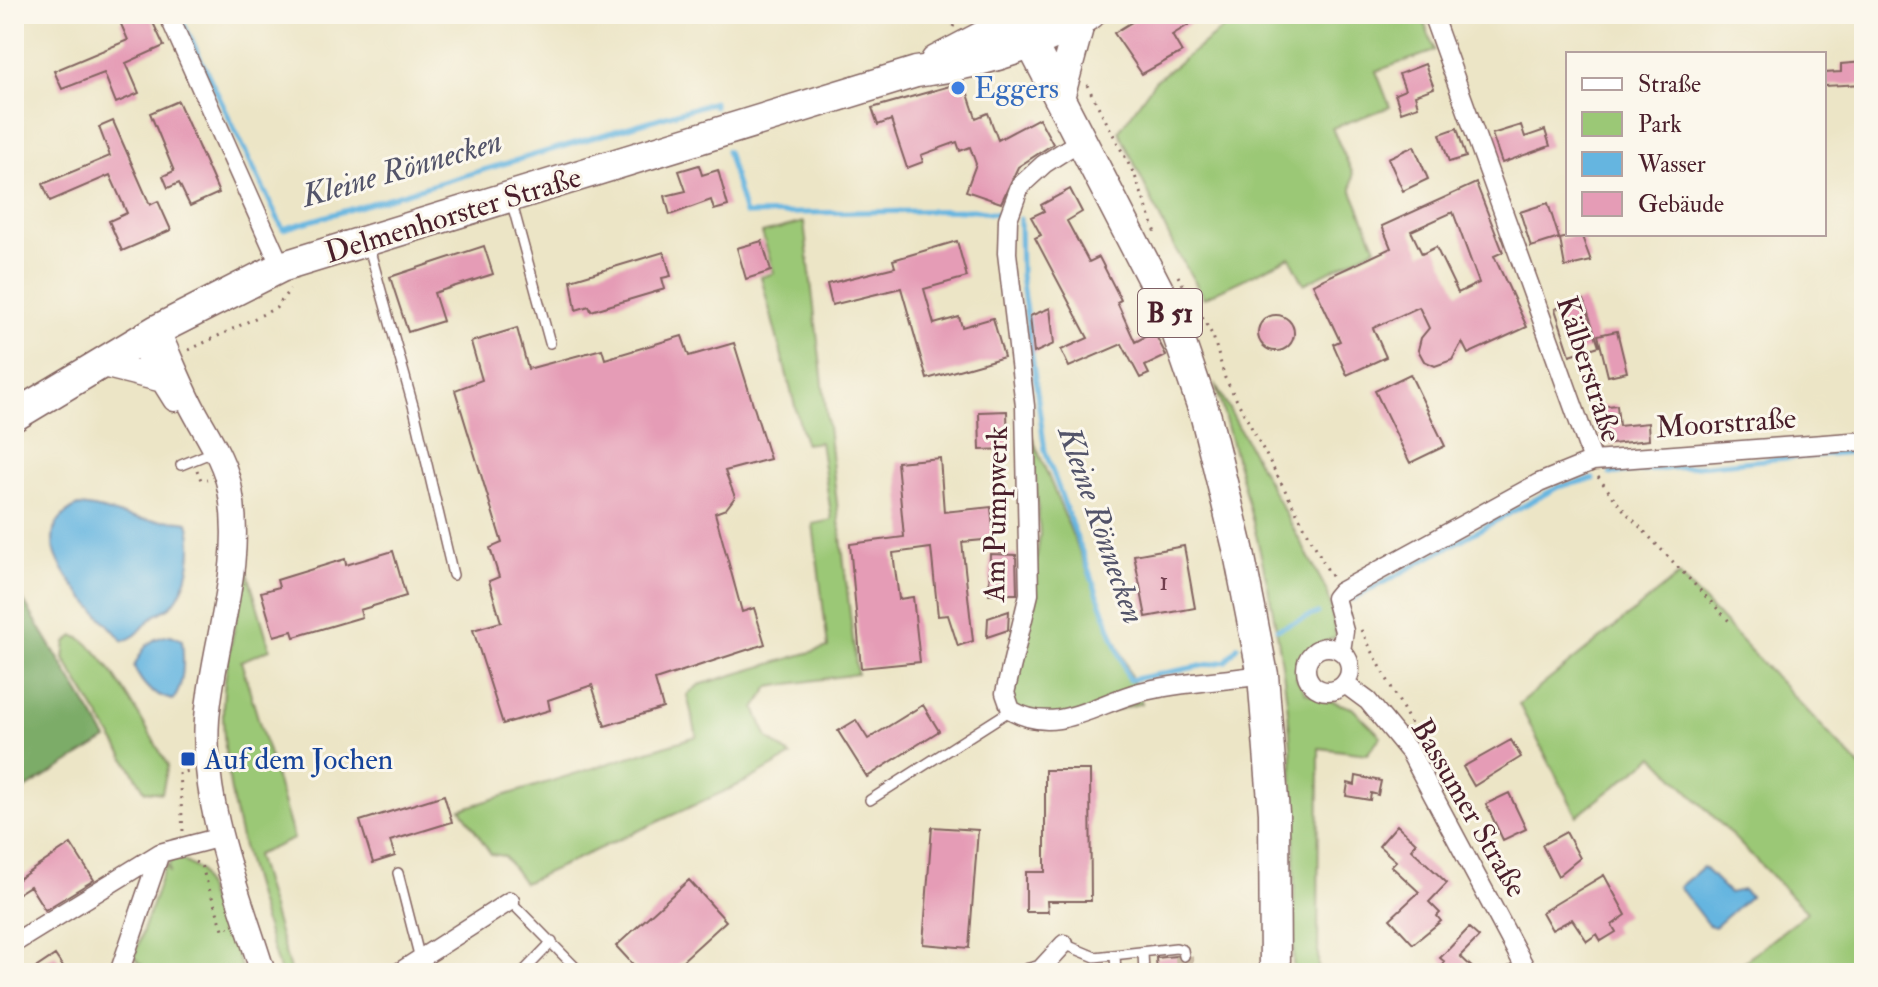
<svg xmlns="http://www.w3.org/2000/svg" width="1878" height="987" viewBox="0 0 1878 987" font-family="'IM FELL Double Pica',serif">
<rect width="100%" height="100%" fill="#fbf7ec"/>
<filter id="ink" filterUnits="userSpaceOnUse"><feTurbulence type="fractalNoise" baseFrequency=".0125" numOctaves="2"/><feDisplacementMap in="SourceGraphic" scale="16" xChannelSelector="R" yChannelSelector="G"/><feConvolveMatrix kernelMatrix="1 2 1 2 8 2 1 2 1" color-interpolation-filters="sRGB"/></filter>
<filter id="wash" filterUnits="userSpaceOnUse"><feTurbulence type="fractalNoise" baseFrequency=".006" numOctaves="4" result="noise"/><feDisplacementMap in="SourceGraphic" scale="32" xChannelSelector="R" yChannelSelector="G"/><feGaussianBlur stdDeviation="1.8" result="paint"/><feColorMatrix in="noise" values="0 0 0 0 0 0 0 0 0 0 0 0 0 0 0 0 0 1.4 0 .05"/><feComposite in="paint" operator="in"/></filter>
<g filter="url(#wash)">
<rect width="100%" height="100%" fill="#ece5c6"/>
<path fill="#9bc876" stroke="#727450" stroke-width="2" d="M1242,14H1421L1435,51L1376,71L1390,107L1332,128L1353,174L1352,191L1376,248L1304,284L1290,257L1204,298L1172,243L1119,131L1155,81Z
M804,222L857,674L769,687L755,709L768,738L791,756L747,781L524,883L504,856L491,854L461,809L697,736L687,695L699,685L828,647L813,524L832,520L820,442L805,444L761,277L774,273L762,233Z
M1215,383L1328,593L1336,637C1310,648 1303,650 1296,678L1306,693L1352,708L1381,736L1367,754L1319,748L1318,973H1293C1294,898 1296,822 1291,747C1283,623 1249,502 1215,383Z
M1032,437L1142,703L1049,728L1006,722L1021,662L1040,535Z
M247,570L270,649L241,661L294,839L256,855L291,973H280C255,890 225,803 223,716C222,668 238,617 247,570Z
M1679,575L1864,771V973H1730L1807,912L1654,756L1577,816L1519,704Z
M74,636C102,640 151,739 168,765L162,793L145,791L64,659L66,642Z
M176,856L200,871L222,934H230L243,973H150L134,957L166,864L170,873L169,864Z"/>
<path fill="#7cac67" stroke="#636649" stroke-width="2" d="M14,585L107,739L14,796Z"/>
<path fill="#65b5e0" stroke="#586a86" stroke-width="2" d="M78,506C103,507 126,519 149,520C164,521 174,519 188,522C195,547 190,585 172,605C166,611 156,613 151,619C139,630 139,636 123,641C94,606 12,538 78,506Z
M171,635L182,640C184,659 185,685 173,700C152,695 143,687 134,667C143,647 149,638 171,635Z
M1703,867L1729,893L1743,890L1750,896L1715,927L1708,925L1679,887Z"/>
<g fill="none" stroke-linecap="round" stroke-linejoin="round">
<path stroke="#65b5e0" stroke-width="5" d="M179,14L283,229L714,102V106
M727,151L745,214L973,210L996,214
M1020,219L1021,275L1045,451L1129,680L1226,661L1238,646
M1610,474L1864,451
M1353,599L1558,487L1593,479
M1277,629L1318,613"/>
</g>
<g id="blocks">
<path fill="#e59cb6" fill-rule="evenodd" d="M135,14H149L164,46L126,63L139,93L116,103L104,73L62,89L54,71L128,40L120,22Z
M1145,14H1206L1172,35L1182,52L1142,74L1114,33Z
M1864,62V84L1824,86V73L1841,72V64Z
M1425,64L1434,88L1415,95L1418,106L1401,112L1395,94L1405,90L1399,74Z
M964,82L976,118L988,113L998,140L1039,118L1053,144L1018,167L1001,203L966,191L976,164L970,147L960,151L957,142L921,155L923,162L907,168L891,120L878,125L872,108Z
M178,101L219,193L190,206L179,183L168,188L163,176L174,171L150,113Z
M113,121L150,205L158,201L171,230L122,251L109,221L127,213L110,175L50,201L43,184L110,156L99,127Z
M1521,125L1525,137L1545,130L1550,146L1502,163L1492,134Z
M1457,128L1466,157L1449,162L1440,134Z
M1414,146L1428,179L1403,191L1388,158Z
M699,165L702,175L718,170L728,206L714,210L711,200L670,215L665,196L686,191L679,171Z
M1476,183L1503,252L1494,256L1527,327L1468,354L1462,342L1452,360L1435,366L1424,361L1418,350L1421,338L1429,328L1419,307L1373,328L1386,357L1347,375L1333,344L1340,341L1313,284L1391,248L1382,226ZM1453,212L1479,283L1458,293L1436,247L1422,254L1411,231Z
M1070,189L1082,212L1067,221L1089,262L1099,257L1121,300L1117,302L1135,342L1154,332L1164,351L1166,356L1145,366L1149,374L1140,378L1122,344L1069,367L1061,350L1088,338L1035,238L1041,235L1031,217L1044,211L1041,205Z
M1548,203L1559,238L1531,247L1520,212Z
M1581,234L1591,261L1565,267L1560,239Z
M762,241L771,271L746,279L737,248Z
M957,241L967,277L924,289L934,324L959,317L962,327L993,318L1004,357L927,379L901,288L832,305L827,284L895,267L893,260Z
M484,246L493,274L434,293L443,321L408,332L390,277Z
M664,252L671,276L662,278L665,289L591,311L589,306L576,310L571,280Z
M1584,300L1599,346L1570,355L1555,309Z
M1050,308L1054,344L1034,353L1030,316Z
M1258 333a18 18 0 1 1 36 0a18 18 0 1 1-36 0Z
M517,328L528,369L602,349L605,359L682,336L689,356L734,343L770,459L725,471L735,497L726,509L715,513L742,612L754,608L765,644L655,680L663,708L605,726L592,685L548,700L550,710L503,724L473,630L501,622L489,581L499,577L490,548L502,543L455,390L482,380L471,342Z
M1617,331L1627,372L1608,376L1598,335Z
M1410,374L1445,446L1410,463L1375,391Z
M1617,405L1619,426L1648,423L1649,440L1602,445L1598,407Z
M1007,411L1008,449L980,450L979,412Z
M940,458L944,512L991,507L994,539L962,542L973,641L958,646L948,615L938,616L931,548L893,553L899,599L913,597L920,662L861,668L850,544L904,537L897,462Z
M1184,546L1195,608L1146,617L1134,555Z
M393,551L406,596L360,610L362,617L294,637L292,631L274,636L261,592L279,587L277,580L345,559L346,565Z
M990,554L1016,555L1017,594H989Z
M1009,611L1008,630L987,637L988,618Z
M923,705L939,731L867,777L838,731L856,720L868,739Z
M1511,740L1521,757L1474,786L1463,767Z
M1045,770H1090L1091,901H1047L1048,912H1026V872H1045Z
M1356,776L1381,781L1378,795L1371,793L1370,800L1346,796L1348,783L1355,785Z
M1509,793L1526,829L1503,840L1486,804Z
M444,795L452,822L390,841L395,856L373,863L360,821Z
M1397,825L1416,843L1411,849L1447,883L1429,902L1440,913L1437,916L1441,921L1413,944L1390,919L1419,892L1391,866L1396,861L1379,846Z
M932,827L978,830L969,948L923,944Z
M1566,832L1580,858L1558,876L1542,845Z
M71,844L94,880L45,910L30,886L14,896V882Z
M1604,875L1626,915L1612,925L1616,932L1601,941L1597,934L1587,941L1572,919L1552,930L1542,912Z
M689,880L726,921L669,973H641L616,946Z
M1469,928L1479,937L1460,956L1478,973H1435L1445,962L1440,958Z
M55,955L67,973H28Z
M1176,956L1182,963L1191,959V973H1157L1156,958Z"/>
</g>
</g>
<g filter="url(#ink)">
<use href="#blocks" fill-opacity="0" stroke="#836461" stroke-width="2"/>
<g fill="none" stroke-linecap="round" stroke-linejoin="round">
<path stroke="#ccbda7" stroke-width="18" stroke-dasharray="18 9" stroke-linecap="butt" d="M1184,956L1185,973"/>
<g stroke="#836461" stroke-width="12">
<path id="service" d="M79,14V15
M511,200L550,343
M368,244L414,409L453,575
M181,465L213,452
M870,800L1011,710
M398,873L420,959
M510,901L581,973
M1064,944L1095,957L1176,948L1183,950L1184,956
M1143,952L1144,973
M1115,955L1116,973
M522,973L552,942
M1507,973L1524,964"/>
</g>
<g stroke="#836461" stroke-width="21">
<path id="minor" d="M168,14L281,267
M1432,14L1593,461
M1083,139L1044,164L1020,186L1008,219L1007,253L1025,406L1029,594L1005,693L1011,710C1056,736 1095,704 1140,692C1179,682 1223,681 1263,675
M1306 669a22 22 0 1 1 44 0a22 22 0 1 1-44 0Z
M1341,651L1344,631L1335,598L1340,592L1539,483L1593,461L1864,441
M1345,684L1368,701L1410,752L1528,973
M14,943L160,853L221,837
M119,973L160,853
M398,973L510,901
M1028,973L1040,970L1064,944"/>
</g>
<g stroke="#836461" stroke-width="27">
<path id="tertiary" d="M157,330C169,355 179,382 192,407C206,434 225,460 230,490C245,566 213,643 207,719C201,805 238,892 263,973
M138,340L175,399
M99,364L163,380"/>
</g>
<g stroke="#836461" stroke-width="33">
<path id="primary" d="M1016,14L1171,315L1206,417L1238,548L1263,675L1274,813L1275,973
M936,61L1018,18L1036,14
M1060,94L1080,20
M14,416L157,330L281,267L916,72C978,64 1037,47 1090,14"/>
</g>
<path stroke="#836461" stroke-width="3" stroke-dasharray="2 6" stroke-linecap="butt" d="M953,27L959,14
M1087,85L1135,176L1156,233
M1178,276L1213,336L1225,378L1332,578
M189,350L276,308L290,289
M197,470L201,480L207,479
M1598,477L1621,507L1730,622
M1361,630L1412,726
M183,831L179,773L188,771
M195,862L201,865L223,929L229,927"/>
<use href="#service" stroke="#fff" stroke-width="9"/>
<use href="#minor" stroke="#fff" stroke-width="18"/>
<use href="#tertiary" stroke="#fff" stroke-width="24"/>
<use href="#primary" stroke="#fff" stroke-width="30"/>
</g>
</g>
<circle fill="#3f7fe0" stroke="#fbf7ec" stroke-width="3" cx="958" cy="88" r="8"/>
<rect fill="#1a4fb4" stroke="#fbf7ec" stroke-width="3" x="180" y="751" width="16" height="16" rx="4"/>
<g text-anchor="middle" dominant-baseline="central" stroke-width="6" stroke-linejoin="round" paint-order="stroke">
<g font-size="26" fill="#713e4e">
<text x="1164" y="582">1</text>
</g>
<rect fill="#fbf7ec" stroke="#7f6065" stroke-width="2" x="1138" y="289" width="64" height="48" rx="6"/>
<g font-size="28" font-weight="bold" fill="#4a1f2b">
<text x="1170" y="313">B 51</text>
</g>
<g font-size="30" fill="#366cbe" stroke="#fbf7ec" text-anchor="start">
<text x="974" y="88">Eggers</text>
</g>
<g font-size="30" fill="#4a1f2b" stroke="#fbf7ec">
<text transform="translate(453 215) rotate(-17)">Delmenhorster Straße</text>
<text transform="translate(1589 369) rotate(72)">Kälberstraße</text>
<text transform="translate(1726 423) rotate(-4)">Moorstraße</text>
<text transform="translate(996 514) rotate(-89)">Am Pumpwerk</text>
<text transform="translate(1469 808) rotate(60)">Bassumer Straße</text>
</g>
<g font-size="30" fill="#164399" stroke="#fbf7ec" text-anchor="start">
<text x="204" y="759">Auf dem Jochen</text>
</g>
<g font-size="32" font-style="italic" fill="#53546a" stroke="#fbf7ec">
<text transform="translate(402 169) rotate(-16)">Kleine Rönnecken</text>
<text transform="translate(1101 525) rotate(71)">Kleine Rönnecken</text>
</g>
</g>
<rect width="1878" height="987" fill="none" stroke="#fbf7ec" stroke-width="48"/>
<rect x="1566" y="52" width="260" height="184" fill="#fbf7ec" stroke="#b4a19f" stroke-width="2"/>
<rect x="1582" y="78" width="40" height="12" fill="#ffffff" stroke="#b4a19f" stroke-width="2"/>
<text x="1638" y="92" font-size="24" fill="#4a1f2b">Straße</text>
<rect x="1582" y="112" width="40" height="24" fill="#9bc876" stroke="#b4a19f" stroke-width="2"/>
<text x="1638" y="132" font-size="24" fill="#4a1f2b">Park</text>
<rect x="1582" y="152" width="40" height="24" fill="#65b5e0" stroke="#b4a19f" stroke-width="2"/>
<text x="1638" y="172" font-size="24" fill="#4a1f2b">Wasser</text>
<rect x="1582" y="192" width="40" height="24" fill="#e59cb6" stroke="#b4a19f" stroke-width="2"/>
<text x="1638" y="212" font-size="24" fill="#4a1f2b">Gebäude</text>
</svg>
